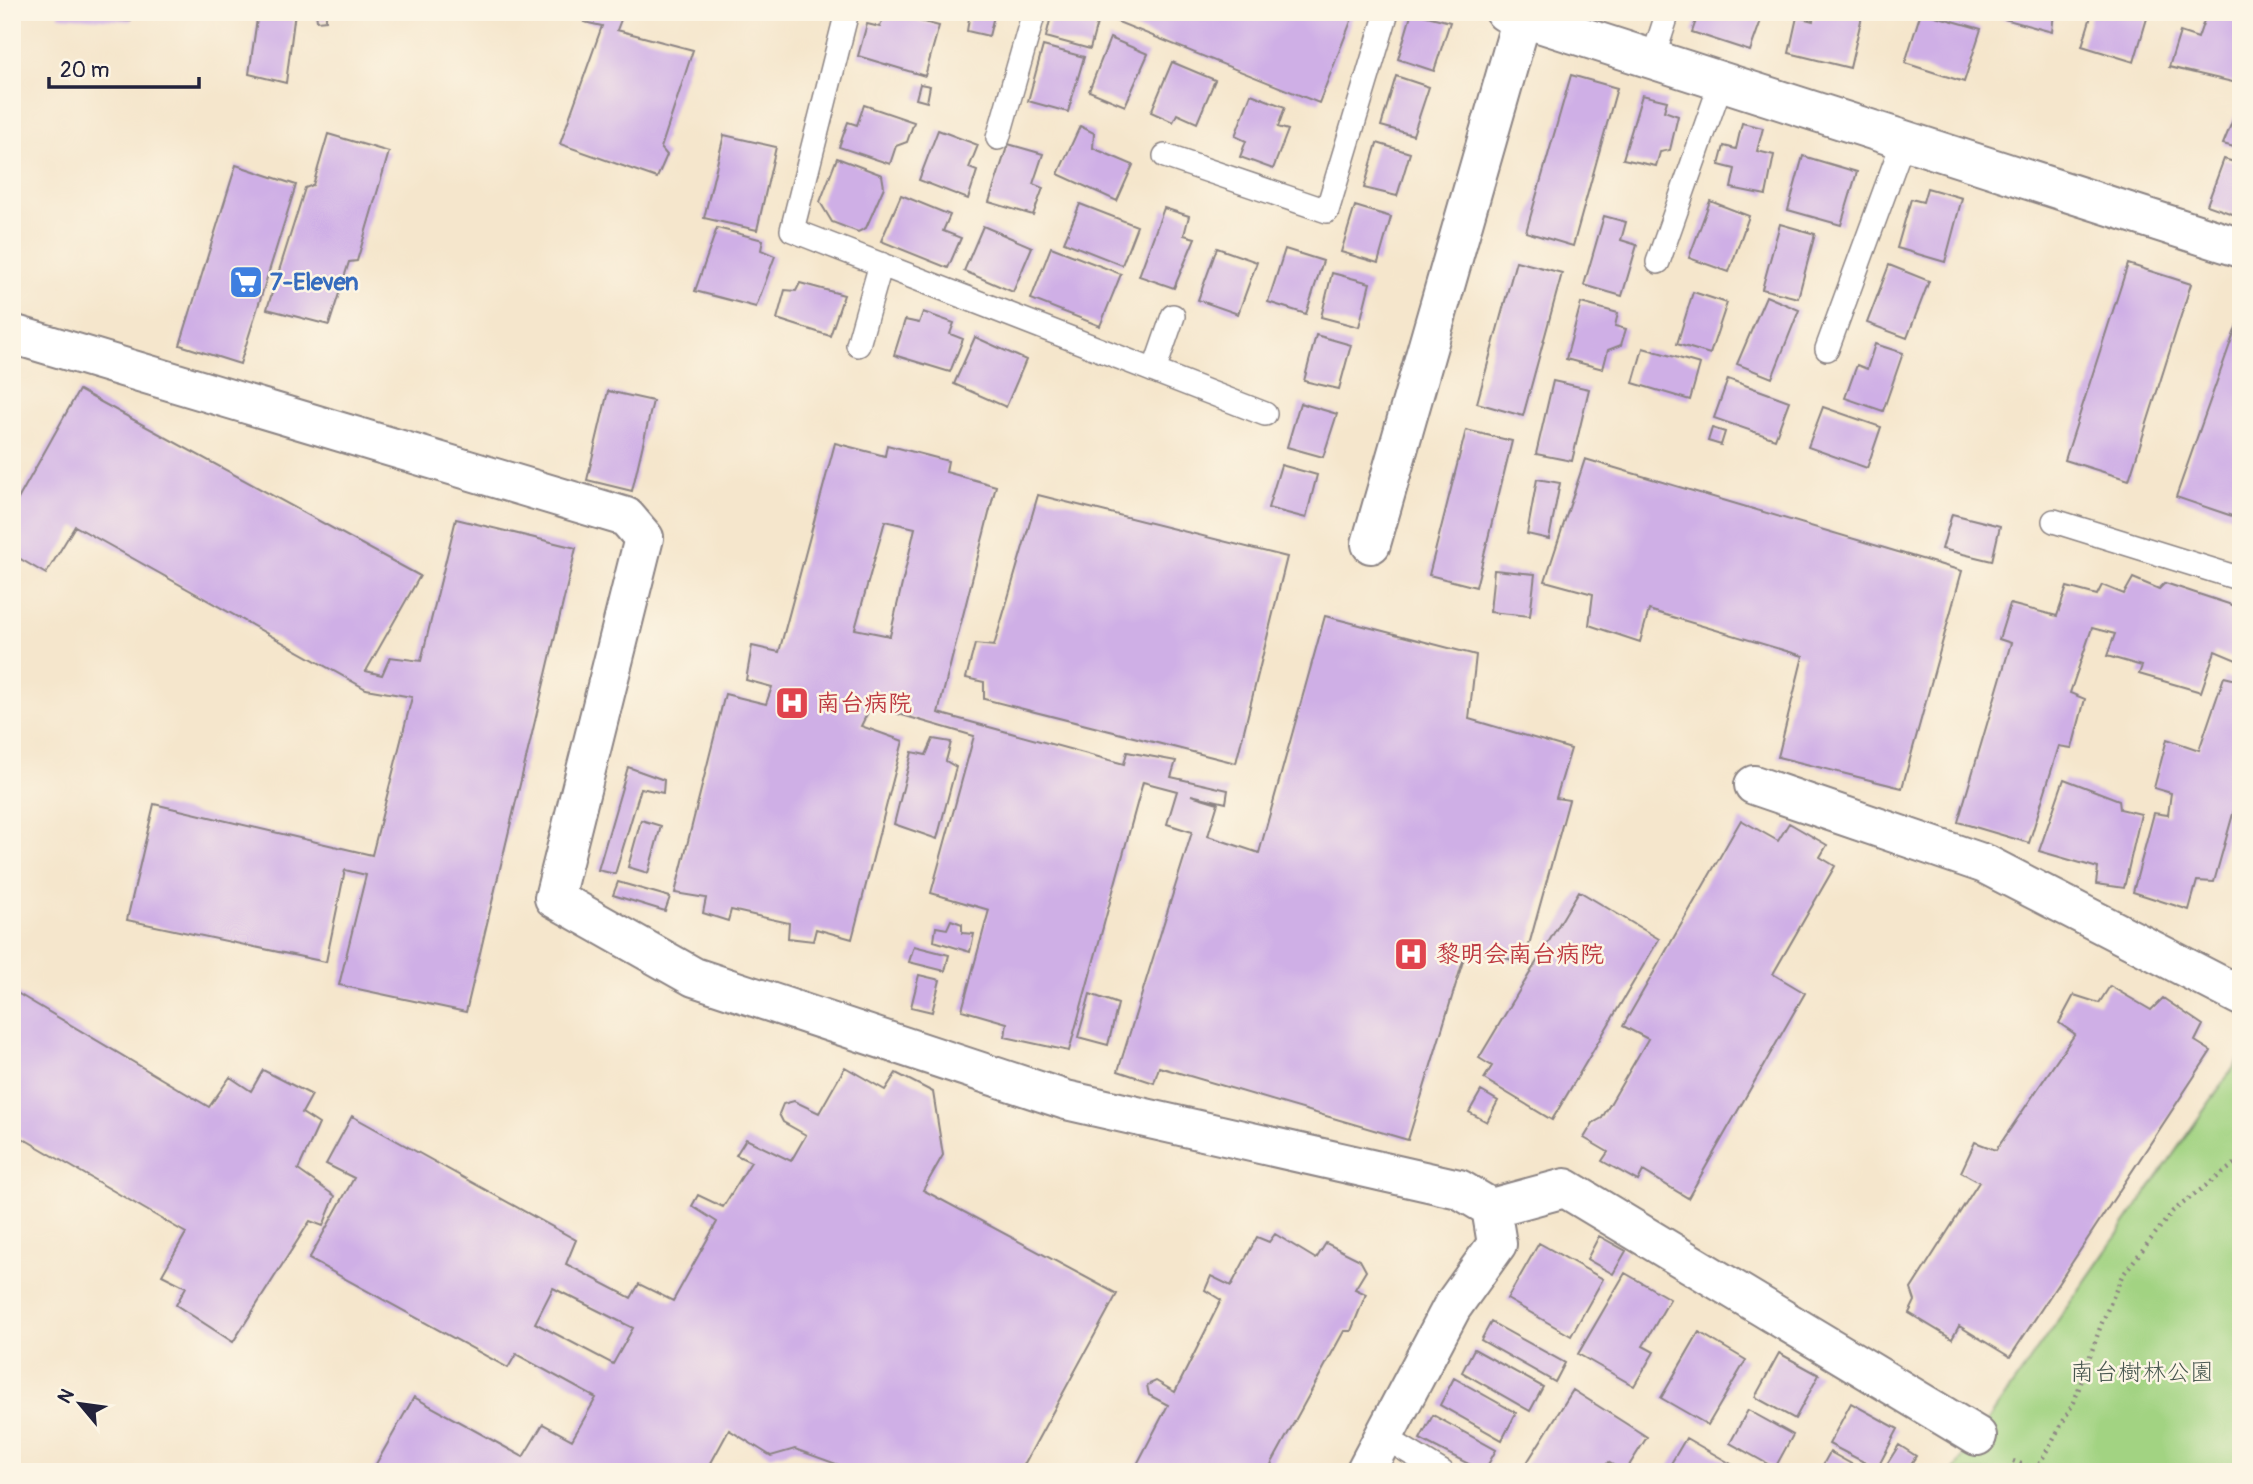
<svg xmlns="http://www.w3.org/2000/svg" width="2253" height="1484" viewBox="0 0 2253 1484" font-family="Pangolin,'Klee One',sans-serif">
<rect width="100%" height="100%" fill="#fcf5e5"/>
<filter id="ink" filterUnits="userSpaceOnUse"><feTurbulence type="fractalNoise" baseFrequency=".0143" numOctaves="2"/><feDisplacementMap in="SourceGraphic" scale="14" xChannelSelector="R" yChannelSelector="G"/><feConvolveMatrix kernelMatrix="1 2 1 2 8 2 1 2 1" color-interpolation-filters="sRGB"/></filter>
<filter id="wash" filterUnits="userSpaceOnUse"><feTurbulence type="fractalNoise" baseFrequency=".00686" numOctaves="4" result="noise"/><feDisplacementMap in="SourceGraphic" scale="28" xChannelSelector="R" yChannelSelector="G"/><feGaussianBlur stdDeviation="1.57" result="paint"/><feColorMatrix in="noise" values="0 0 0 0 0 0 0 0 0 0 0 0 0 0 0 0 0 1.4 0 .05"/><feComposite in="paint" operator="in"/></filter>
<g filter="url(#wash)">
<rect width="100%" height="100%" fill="#f5e6cc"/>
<path fill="#a2d382" stroke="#627a5e" stroke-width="2" d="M2241,1057V1472H1953L1969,1448Z"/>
<g id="blocks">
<path fill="#cfafe6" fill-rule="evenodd" d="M59,12H133L131,21L59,16Z
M258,12H295L286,83L249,74Z
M316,12H326V20L317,21Z
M588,12H624L617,30L693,50L661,148L667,155L657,178L560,144L602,26L584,22Z
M885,12L939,26L925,76L858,56L867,24L880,27Z
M970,12H995L989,36L967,31Z
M1052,12H1100L1090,49L1046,37Z
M1116,12H1345L1353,16L1319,103L1113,20Z
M1412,12L1450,22L1434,71L1398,59Z
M1699,12H1764L1750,51L1692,32Z
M1815,12H1863L1850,68L1789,53L1797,17L1813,21Z
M1921,12L1981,29L1964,82L1905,63Z
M1998,12H2054L2052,32L1997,17Z
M2113,12L2148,15L2134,62L2082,46L2092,13L2111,16Z
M2207,12H2241V84L2169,67L2180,32L2198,38Z
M1110,38L1148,54L1125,106L1089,91Z
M1043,46L1084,57L1068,112L1028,101Z
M1172,62L1215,80L1197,123L1177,114L1173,122L1151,112Z
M1571,75L1617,88L1573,246L1526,232Z
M1396,76L1429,87L1413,135L1381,126Z
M920,84L930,86L927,102L916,99Z
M1251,94L1285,107L1278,127L1288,130L1273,169L1240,157L1246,141L1235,136Z
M1642,95L1667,101L1664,111L1678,116L1670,150L1660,152L1656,166L1623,159Z
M2241,100V149L2223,144Z
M864,105L914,122L907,142L896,146L890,164L839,147L848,122L857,125Z
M1742,123L1763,128L1757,151L1774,155L1766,195L1731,188L1735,169L1719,165L1724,146L1736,149Z
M1080,126L1094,133L1093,148L1133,165L1117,201L1058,174Z
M938,130L978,145L969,168L977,171L968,199L919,180Z
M328,134L389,152L357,261L349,262L329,325L267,309L305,188L313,185Z
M724,135L776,147L757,230L704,218Z
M1377,143L1410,153L1397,196L1364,188Z
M1008,144L1043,154L1033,184L1043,188L1033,215L989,202Z
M1803,156L1857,172L1841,225L1788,210Z
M837,158L882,175L884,187L866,228L858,232L832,222L820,202Z
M2224,159L2241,164V217L2207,205Z
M236,165L296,185L240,364L180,345Z
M1927,188L1962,198L1945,262L1897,248L1911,199L1923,202Z
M901,195L950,215L943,231L961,238L948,268L881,241Z
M1710,201L1749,216L1729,272L1689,258Z
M1080,204L1137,226L1122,265L1064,242Z
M1355,206L1391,217L1378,263L1341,252Z
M1164,208L1189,216L1184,235L1195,238L1174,288L1139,276Z
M1604,216L1626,222L1621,240L1637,245L1622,296L1584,285Z
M1780,224L1815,234L1798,298L1762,289Z
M983,226L1032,247L1013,292L964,271Z
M717,228L763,240L761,250L775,256L756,307L695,291Z
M1051,247L1121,274L1100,326L1031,299Z
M1217,248L1257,262L1238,314L1198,300Z
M1285,249L1323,261L1306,314L1268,302Z
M1516,261L1562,273L1523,416L1477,403Z
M2128,264L2191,284L2129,480L2065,460Z
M1889,265L1929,281L1907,338L1867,323Z
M1332,273L1370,283L1359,327L1321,317Z
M800,283L844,295L830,336L777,319L785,290L796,291Z
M1693,292L1727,303L1710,354L1677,344Z
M1766,296L1799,310L1772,378L1737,364Z
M1581,303L1618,313L1615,326L1626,329L1621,345L1608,350L1603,369L1566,359Z
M923,312L954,323L950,334L963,339L950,372L894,355L905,320L919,323Z
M2240,316H2241V519L2176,497Z
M1316,335L1351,345L1339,389L1304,381Z
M975,337L1026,360L1006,407L954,384Z
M1875,344L1903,353L1883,411L1845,398L1857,365L1867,369Z
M1643,348L1700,364L1690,400L1633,383Z
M1728,379L1789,401L1775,439L1714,418Z
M1553,381L1589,389L1572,461L1536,454Z
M79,390L420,576L366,671L382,675L390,657L421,661L456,519L576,548L466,1012L339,985L366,875L345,870L326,962L127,920L154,804L372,855L412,697L366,689L75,526L46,574L12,554V510Z
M608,391L653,401L632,491L587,480Z
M1300,403L1337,414L1323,457L1287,447Z
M1823,407L1881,427L1867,468L1808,447Z
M1712,428L1725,432L1721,445L1708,441Z
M1466,430L1512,441L1476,587L1429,575Z
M835,443L885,456L887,445L948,461L946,472L996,486L938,713L1124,764L1127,752L1176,761L1171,777L1228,790L1226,803L1191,795L1218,803L1208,836L1259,853L1325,616L1476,655L1469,719L1571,749L1556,798L1569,800L1524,963L1467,948L1408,1140L1159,1067L1154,1083L1118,1071L1192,832L1167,824L1177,791L1143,782L1069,1051L1005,1037L1007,1023L962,1010L989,910L931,893L974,736L871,706L861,726L903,741L852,939L816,929L813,941L788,938L789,923L731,910L728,921L703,913L706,898L675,893L725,694L766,704L772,687L746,680L752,646L779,652ZM885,521L915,528L890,636L855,629Z
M1585,459L1962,571L1902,788L1778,757L1803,656L1649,610L1640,642L1589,625L1593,594L1545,581Z
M1281,465L1317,475L1306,518L1268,508Z
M1537,479L1560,483L1549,539L1527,534Z
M1038,495L1287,557L1236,763L984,699V682L966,678L975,644L994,646Z
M1952,514L2000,526L1992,561L1942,549Z
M1494,570L1535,574L1530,616L1490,612Z
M2133,578L2159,589L2165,583L2241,608V662L2215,651L2201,692L2139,674L2142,666L2107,656L2115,634L2092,628L2070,693L2085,699L2072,748L2059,746L2029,843L1958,822L2011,643L1999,639L2010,604L2057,616L2067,587L2097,595L2102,585L2124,594Z
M2224,677L2241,681V785L2214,882L2197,881L2189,910L2133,892L2154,813L2168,815L2171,793L2154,788L2167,739L2199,750Z
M933,739L951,742L946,761L956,767L937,839L894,824L912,752L926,755Z
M628,767L664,780L663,793L641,788L615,874L598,870Z
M2064,779L2119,800L2120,809L2141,814L2124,888L2096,884L2098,868L2039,851Z
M641,820L661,826L648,873L628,867Z
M1741,820L1778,841L1789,823L1827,845L1820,857L1835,866L1773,974L1805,993L1688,1198L1643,1171L1638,1181L1602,1161L1608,1152L1584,1138L1593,1123L1602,1118L1648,1039L1623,1026Z
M618,882L670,897L665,911L613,895Z
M1579,891L1659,939L1552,1120L1484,1079L1492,1066L1479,1058Z
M951,920L962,924V933L974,934L970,952L934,941L936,927L947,929Z
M914,946L949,955L945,971L909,962Z
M919,975L940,980L932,1012L911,1007Z
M2110,986L2151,1010L2163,998L2203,1025L2195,1041L2211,1051L2010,1357L1959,1326L1952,1339L1909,1313L1915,1301L1911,1289L1979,1182L1961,1172L1975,1142L1996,1150L2075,1034L2059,1023L2074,995L2099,1003Z
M12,990L209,1107L230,1077L251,1091L263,1070L312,1095L302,1113L319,1124L298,1170L335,1196L323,1226L310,1221L233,1342L176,1305L186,1287L162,1275L186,1233L12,1132Z
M1090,994L1118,1004L1108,1045L1078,1037Z
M845,1067L885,1090L896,1073L933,1092L943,1155L923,1190L1117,1294L1020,1472H845L842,1466L795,1449L771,1456L729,1430L706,1472L372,1471L414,1397L523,1457L543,1424L572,1440L596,1398L516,1354L508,1368L309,1259L354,1178L326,1164L352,1116L576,1240L566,1264L631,1298L639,1284L673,1301L717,1222L692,1206L698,1195L723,1207L751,1162L736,1155L746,1139L791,1161L806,1135L783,1122L779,1114L783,1104L794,1101L819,1113ZM553,1288L633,1328L613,1364L535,1323Z
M1481,1091L1498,1101L1487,1122L1469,1112Z
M1275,1234L1316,1259L1326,1243L1360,1260L1366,1271L1355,1289L1366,1294L1351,1331H1344L1267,1472H1133L1168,1405L1149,1395L1147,1385L1156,1381L1175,1392L1221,1300L1205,1290L1211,1276L1231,1286L1257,1237L1269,1242Z
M1599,1236L1626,1251L1613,1274L1587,1259Z
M1539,1243L1603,1279L1571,1336L1507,1299Z
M1625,1273L1670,1299L1643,1346L1654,1352L1634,1386L1578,1354Z
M1491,1322L1565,1363L1555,1382L1481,1340Z
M1699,1332L1746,1360L1708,1425L1661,1398Z
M1474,1349L1543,1387L1530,1411L1462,1372Z
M1779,1353L1819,1375L1795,1419L1755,1397Z
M1454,1378L1516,1413L1502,1440L1440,1405Z
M1573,1390L1647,1437L1625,1472L1608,1462L1602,1472H1521Z
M1851,1403L1898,1429L1877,1469L1829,1444Z
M1748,1410L1793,1435L1775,1468L1730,1443Z
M1433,1415L1496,1450L1484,1472L1420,1439Z
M1686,1438L1745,1472H1666Z
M1899,1445L1916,1456L1909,1467L1916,1472H1882Z
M1830,1452L1862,1470L1861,1472H1819Z"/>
</g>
</g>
<g filter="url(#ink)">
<use href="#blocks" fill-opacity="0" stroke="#8c8484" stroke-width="2"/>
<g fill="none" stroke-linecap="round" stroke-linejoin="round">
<g stroke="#8c8484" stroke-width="26">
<path id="lane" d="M847,12L792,230L1265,414
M1653,58L1668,12
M998,138L1034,12
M1165,156L1327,211L1387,12
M1658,262L1721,83
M858,345L881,264
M1827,349L1904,139
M1154,371L1173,316
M2054,521L2241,579
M1384,1437L1442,1472"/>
</g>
<g stroke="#8c8484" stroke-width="42">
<path id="street" d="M1505,12L2241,248
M12,334L626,517L644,538L554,898L694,977L1066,1100L1459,1189L1491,1208L1497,1244L1452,1307L1365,1472
M1371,544L1522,18
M1754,785L1985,864L2241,996
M1491,1208L1565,1188L1977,1436"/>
</g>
<path stroke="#8c8484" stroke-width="4.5" stroke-dasharray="2 5" stroke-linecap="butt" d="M2013,1461L2044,1472
M2036,1470L2074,1402L2101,1325L2122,1276L2173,1211L2241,1159"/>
<use href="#lane" stroke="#fff" stroke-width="23"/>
<use href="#street" stroke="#fff" stroke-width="38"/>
</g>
</g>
<defs>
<g id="supermarket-square" transform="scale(1.75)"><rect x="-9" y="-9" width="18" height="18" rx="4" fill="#3f7fe0" stroke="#fcf5e5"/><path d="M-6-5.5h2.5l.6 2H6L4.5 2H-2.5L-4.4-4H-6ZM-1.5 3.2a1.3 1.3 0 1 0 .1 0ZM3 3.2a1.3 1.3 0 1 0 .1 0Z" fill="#fff"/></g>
<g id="hospital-square" transform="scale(1.75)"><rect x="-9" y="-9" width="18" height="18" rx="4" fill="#e0444e" stroke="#fcf5e5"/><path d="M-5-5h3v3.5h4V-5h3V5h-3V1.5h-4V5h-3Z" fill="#fff"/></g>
</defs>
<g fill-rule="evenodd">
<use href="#supermarket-square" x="246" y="282"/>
<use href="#hospital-square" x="792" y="703"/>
<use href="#hospital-square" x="1411" y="954"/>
</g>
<g text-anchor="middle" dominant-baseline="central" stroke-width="5" stroke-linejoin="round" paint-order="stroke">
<g font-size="24" font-weight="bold" fill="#366cbe" stroke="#fcf5e5" text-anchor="start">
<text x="270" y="282">7-Eleven</text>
</g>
<g font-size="24" font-weight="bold" fill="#be3a42" stroke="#fcf5e5" text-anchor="start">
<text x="816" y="703">南台病院</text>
<text x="1436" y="954">黎明会南台病院</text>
</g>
<g font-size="24" fill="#485750" stroke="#fcf5e5">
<text x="2142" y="1372">南台樹林公園</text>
</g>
</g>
<rect width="2253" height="1484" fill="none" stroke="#fcf5e5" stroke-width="42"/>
<g transform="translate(80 1404) rotate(299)" stroke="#fcf5e5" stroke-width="5" paint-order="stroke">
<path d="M0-5L12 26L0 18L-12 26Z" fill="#22223b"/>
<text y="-10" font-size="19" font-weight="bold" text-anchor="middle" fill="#22223b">N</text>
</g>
<path d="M49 77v10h150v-10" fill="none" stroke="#22223b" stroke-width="3.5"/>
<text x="60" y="77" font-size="21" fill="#22223b" stroke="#fcf5e5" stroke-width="5" paint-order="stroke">20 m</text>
</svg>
